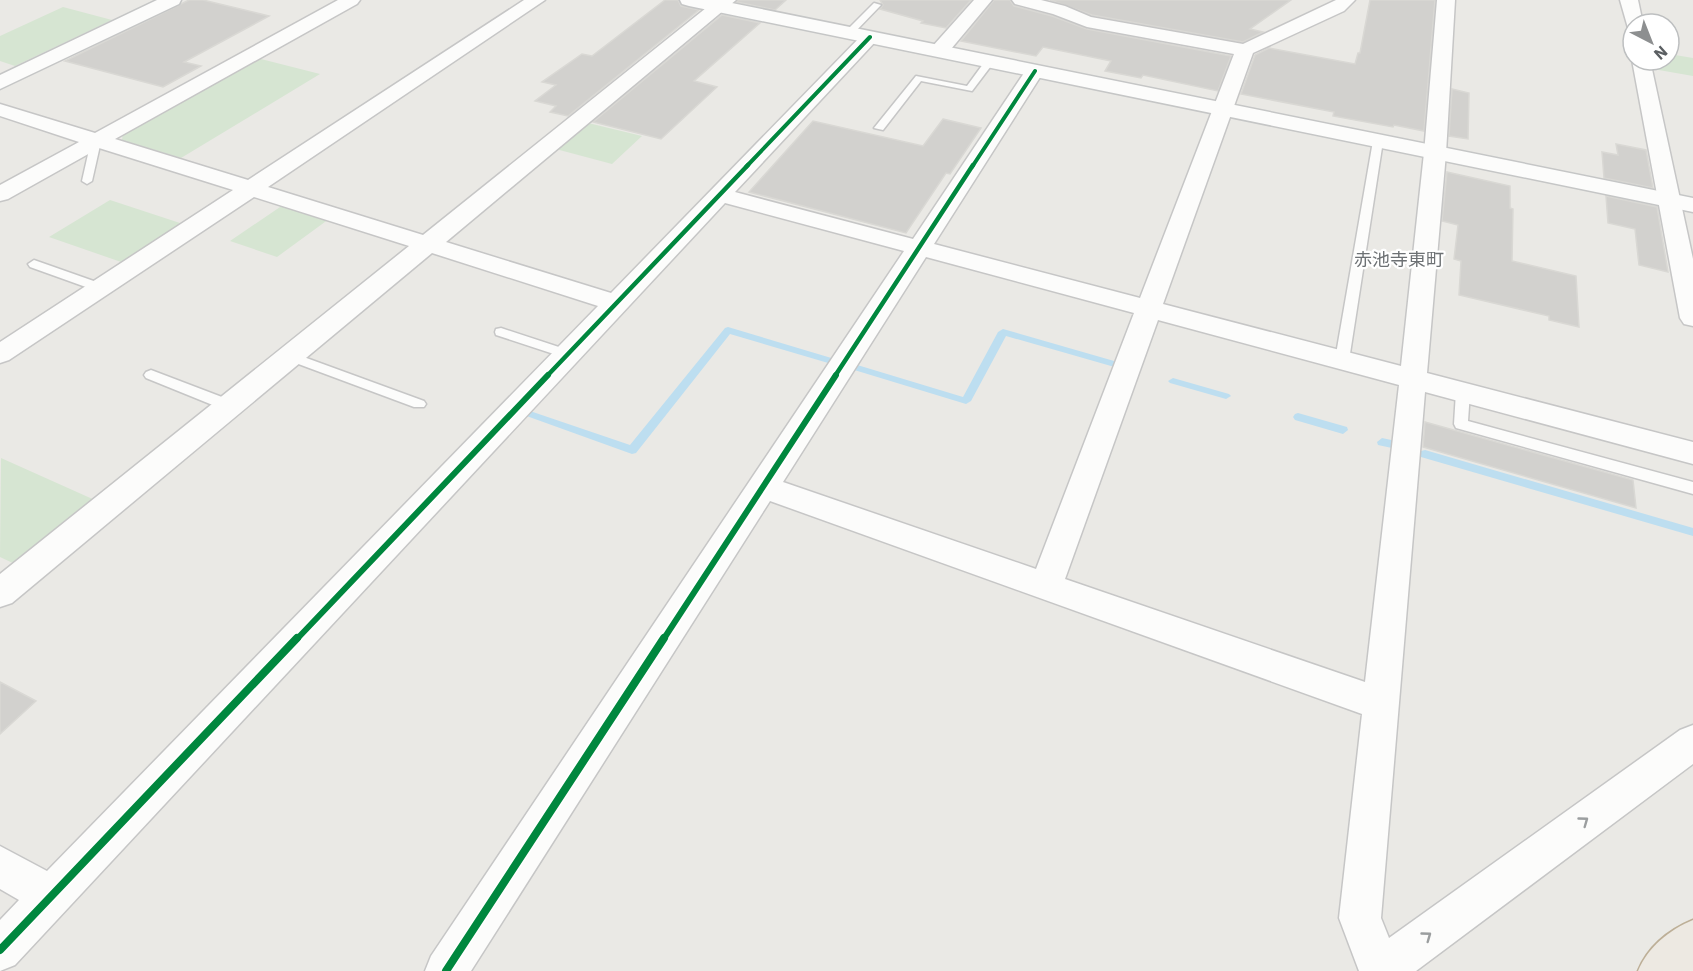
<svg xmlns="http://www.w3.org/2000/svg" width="1693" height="971" viewBox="0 0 1693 971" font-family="'IBM Plex Sans','Noto Sans JP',sans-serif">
<rect width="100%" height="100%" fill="#eae9e5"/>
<path fill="#d6e5d2" d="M63,7L112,20L15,66L0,61V36Z
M1669,54L1693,58V76L1653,69L1651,60H1669Z
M257,58L320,74L181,158L122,140L123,133Z
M584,122L642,136L612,164L552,148Z
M110,200L183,224L124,263L49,237Z
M283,205L329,219L277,257L230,241Z
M1,458L97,501L17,565L0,557Z"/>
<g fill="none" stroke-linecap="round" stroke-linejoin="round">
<path fill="#bddef0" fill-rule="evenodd" d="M728,327L838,360L840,362L835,365L730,334L636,453L632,454L521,414L519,412L521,410H527L630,445L725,328Z
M1003,329L1121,363L1123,365L1118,368L1006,336L971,401L966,404L851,369L849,367L854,364L963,397L998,332Z
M1173,378L1229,394L1231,396L1226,399L1170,383L1168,381Z
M1298,413L1347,427L1348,430L1343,434L1295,420L1293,417L1295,414Z
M1382,438L1396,441L1397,444L1392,448L1378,445L1377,442Z
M1425,450L1693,528V536L1421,457L1420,454L1421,451Z"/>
</g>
<path fill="#d2d1ce" stroke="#d9d8d4" stroke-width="1.5" d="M189,0H203L269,16L184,62L201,66L163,87L65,61Z
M665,0H678L681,6L699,10L568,116L550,112L556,106L535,101L556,85L542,82L582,54L592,56Z
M738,0H786L775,10L737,2Z
M880,0H971L946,28L921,23L923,21L880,9L883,5Z
M994,0H1010L1014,6L1052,16L1087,29L1231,56L1218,91L1143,75L1141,78L1105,71L1111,61L1043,47L1036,56L961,41Z
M1050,0H1291L1250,29L1263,32L1243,42L1092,15Z
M1370,0H1435L1424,131L1394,125L1393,127L1333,116L1334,112L1241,94L1255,55L1269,48L1355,64L1358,53H1360Z
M722,15L760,23L694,81L717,87L661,139L593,122Z
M1452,89L1469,93L1468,139L1449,136Z
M943,119L981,128L950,174L946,173L906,233L749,192L813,121L923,146Z
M1616,144L1646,150L1653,188L1604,178L1602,152L1618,155Z
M1447,172L1510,186V208L1513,209L1512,261L1576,276L1579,327L1549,320V316L1459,295L1461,261L1454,259L1458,225L1442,221Z
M1606,196L1657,207L1668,272L1639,265L1635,229L1608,223Z
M1425,422L1633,480L1636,508L1423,447Z
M0,682L36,701L0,734Z"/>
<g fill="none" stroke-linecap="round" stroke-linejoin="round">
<g stroke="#c6c6c6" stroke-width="3">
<path id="lane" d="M874,3L881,5L852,35H846V31Z
M989,59L994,62L972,91L921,81L883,130L874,128L916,76L967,86L986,60Z
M96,138L101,141L92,181L87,184L82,181L91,141Z
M1378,138L1383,141L1349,360L1342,365L1335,360L1373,141Z
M34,260L105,285L107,288L105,291H97L30,267L28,264Z
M501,328L571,351L573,354L566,358L496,335L495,332L496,329Z
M290,352L424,401L426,404L424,407H414L285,359L283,356L285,353Z
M151,370L235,402L237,406L235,410H225L146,378L144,375L146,372Z
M1463,387L1470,392L1468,421L1693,482V494L1456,428L1454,424L1456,392Z"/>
</g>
<g stroke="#c6c6c6" stroke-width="3">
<path id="street" d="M338,0H360L357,4L115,139L248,180L524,0H545L268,187L423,235L716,0H736L446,242L611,293L864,33H876L879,37L876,41L735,192L913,239L1028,67H1042L1044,71L934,244L1140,298L1234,54L1087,27L1053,14L1015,4L1012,0H1041L1065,6L1091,17L1243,44L1336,0H1355L1344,11L1253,53L1163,304L1401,366L1424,153L1437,0H1455L1446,153L1427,373L1693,442V464L1425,392L1381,918L1389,938L1680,730L1693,725V764L1416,971H1359L1339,918L1362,714L770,501L471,971H425L431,956L904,251L725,203L15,965L0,971V920L19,900L0,889V846L47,871L598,306L432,253L12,603L0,607V574L409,246L254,197L9,360L0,363V342L233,190L99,148L8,199L0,201V185L79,142L0,116V104L95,133ZM926,257L1134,313L1036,569L783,482ZM1158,320L1399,385L1365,682L1065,579Z
M974,0H992L946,55H932L930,51L932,47Z
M1620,0H1638L1643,24H1633V29L1628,28Z
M1633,58V60H1650L1693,259V326L1684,324L1680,318L1632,60Z"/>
</g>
<g stroke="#c5c6c6" stroke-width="3">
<path id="secondary" d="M157,0H181L179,4L0,89V75Z
M680,0H717L1693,198V212L689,6L682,4Z"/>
</g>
<g stroke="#bdaf97" stroke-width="3">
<path id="highway" d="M1693,920V971H1638C1648,947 1669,930 1693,920Z"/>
</g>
<use href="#lane" fill="#fcfcfb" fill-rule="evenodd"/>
<use href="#street" fill="#fcfcfb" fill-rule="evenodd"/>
<use href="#secondary" fill="#fcfcfb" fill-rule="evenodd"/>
<use href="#highway" fill="#ede9e2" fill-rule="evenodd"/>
<g stroke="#fff" stroke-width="6">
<path id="cycleway-far3" d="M746,167L870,37
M972,167L1035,71"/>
</g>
<g stroke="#fff" stroke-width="8">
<path id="cycleway-far2" d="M547,376L748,165
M835,376L973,165"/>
</g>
<g stroke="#fff" stroke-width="10">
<path id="cycleway-far1" d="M296,640L548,375
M663,640L836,375"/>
</g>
<g stroke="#fff" stroke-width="11">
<path id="cycleway" d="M0,950L297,638
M446,971L664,638"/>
</g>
<use href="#cycleway-far3" stroke="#00873e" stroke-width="4"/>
<use href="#cycleway-far2" stroke="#00873e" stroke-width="4.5"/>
<use href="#cycleway-far1" stroke="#00873e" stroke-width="6"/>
<use href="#cycleway" stroke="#00873e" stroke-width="8"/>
</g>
<defs><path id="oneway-chevron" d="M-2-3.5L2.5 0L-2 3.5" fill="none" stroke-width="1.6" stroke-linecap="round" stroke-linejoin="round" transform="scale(1.5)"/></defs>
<g stroke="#9b9e9f">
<use href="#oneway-chevron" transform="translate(1584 821) rotate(-36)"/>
<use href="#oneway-chevron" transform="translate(1427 936) rotate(-36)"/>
</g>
<g text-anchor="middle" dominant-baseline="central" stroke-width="4.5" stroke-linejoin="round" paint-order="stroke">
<g font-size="18" fill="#6d7174" stroke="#fff">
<text x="1399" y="259">赤池寺東町</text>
</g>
</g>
<g transform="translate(1651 42) rotate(138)"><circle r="28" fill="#ffffff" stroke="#bdbfc0" stroke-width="1.5"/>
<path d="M0-4.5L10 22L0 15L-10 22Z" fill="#8d8f90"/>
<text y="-9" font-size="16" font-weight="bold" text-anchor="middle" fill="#5b5f62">N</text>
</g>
</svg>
